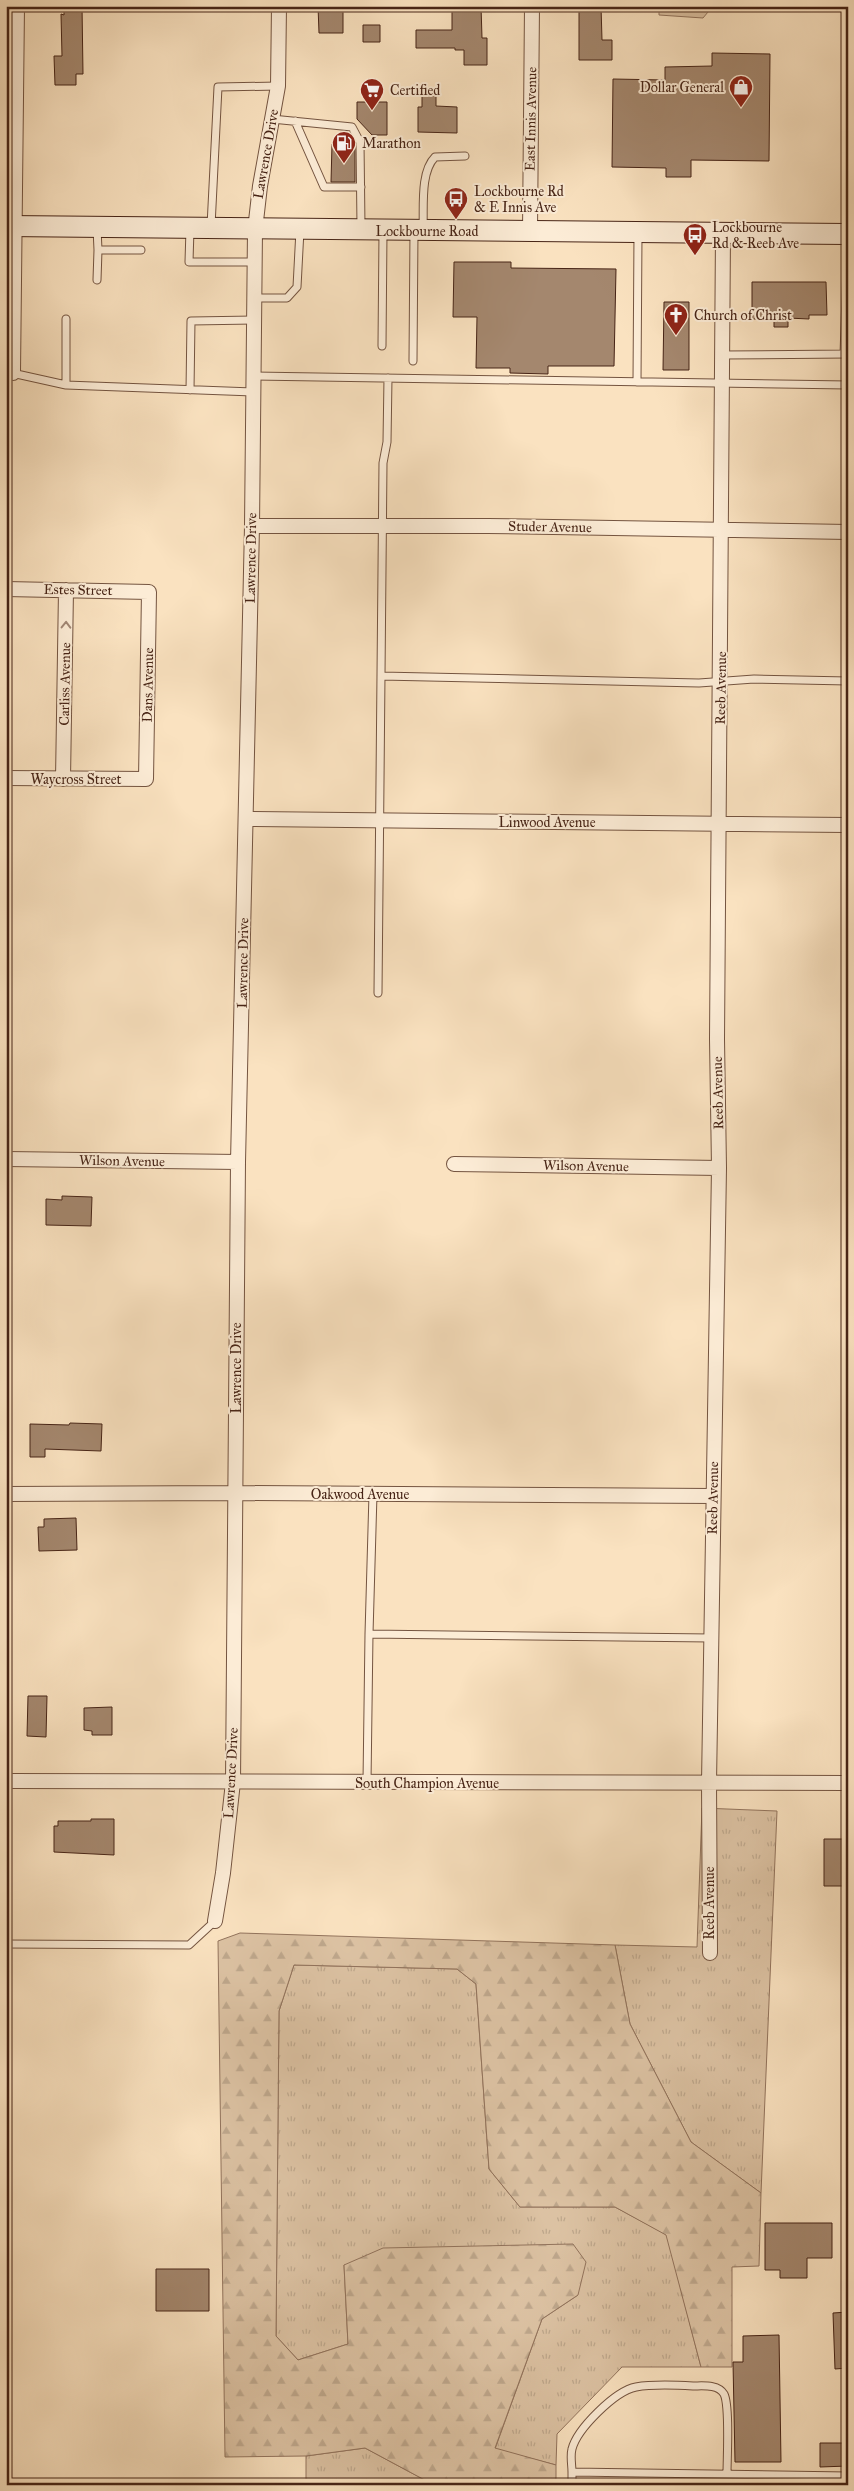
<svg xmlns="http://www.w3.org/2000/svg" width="854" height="2491" viewBox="0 0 854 2491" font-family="'IM FELL Great Primer',serif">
<defs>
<pattern id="grass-tufts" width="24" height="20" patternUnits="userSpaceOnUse" patternTransform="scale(1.25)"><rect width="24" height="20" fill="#dcc2a3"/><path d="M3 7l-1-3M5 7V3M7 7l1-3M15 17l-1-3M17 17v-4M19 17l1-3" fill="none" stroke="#bea78c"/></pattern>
<pattern id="forest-firs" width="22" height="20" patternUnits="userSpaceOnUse" patternTransform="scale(1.25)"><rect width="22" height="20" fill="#dcc2a3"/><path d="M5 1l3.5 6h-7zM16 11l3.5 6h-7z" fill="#bea78c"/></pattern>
</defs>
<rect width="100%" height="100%" fill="#fae2c0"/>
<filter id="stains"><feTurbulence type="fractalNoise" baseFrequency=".004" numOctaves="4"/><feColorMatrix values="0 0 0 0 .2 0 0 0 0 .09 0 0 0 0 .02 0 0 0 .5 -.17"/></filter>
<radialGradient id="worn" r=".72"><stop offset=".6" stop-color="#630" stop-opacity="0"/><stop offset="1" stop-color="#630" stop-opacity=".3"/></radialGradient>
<path fill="url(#grass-tufts)" stroke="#92735c" d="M659,6H713L703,18L659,15Z
M702,1808L777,1811L761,2193L691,2142L630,2024L615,1945L697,1947Z
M294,1965L457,1969L476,1984L489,2169L520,2207H615L667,2235L701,2367H622L557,2434L556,2465L495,2449L542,2319L578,2295L344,2265L348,2344L298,2360L276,2336L279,2011Z
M365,2448L434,2485H306V2456Z"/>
<path fill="url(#forest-firs)" stroke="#92735c" d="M240,1933L615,1945L630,2024L691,2142L761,2193L759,2266L732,2267V2367H701L666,2235L615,2207H520L489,2169L476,1984L457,1969L294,1965L279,2011L276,2336L298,2360L348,2344L344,2265L383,2248L573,2244L586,2262L578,2295L542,2319L495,2448L556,2465V2485H434L365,2448L306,2456L225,2457L218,1941Z"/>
<path fill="#a4876e" stroke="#472416" d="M64,6H82L83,74H76V85H55L54,56H62L61,14L64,15Z
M318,6H343V33H319Z
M452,6H481L482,38H487V65H464V50H455V48H416V30H452Z
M579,6H601L602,40H612V60H579Z
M363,25H380V42H363Z
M712,53L770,54L769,161L691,160V177H666V168L612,167L613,79L665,80V67L712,66Z
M422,89H436V106L457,107V133L418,132V107H422Z
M357,102H387V135H372L357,119Z
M332,144H355V182H331Z
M454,262H511V268L616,269L614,366H548V374L510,373V368H476L477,317H453Z
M752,282H826L827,315H809V319L788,318V327H774V319H752Z
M664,302H689V370H663Z
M62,1196L92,1197L91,1226L46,1225V1199L62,1200Z
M70,1423L102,1424L101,1451L45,1449V1457H30V1424L69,1425Z
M76,1518L77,1550L39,1551L38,1527H44V1519Z
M28,1696H47L46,1737L27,1736Z
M112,1707V1735H92V1731L84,1730V1708Z
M91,1819H114V1855L54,1852V1826H58V1821H91Z
M824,1839H848V1886H824Z
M765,2223H832V2258H807V2278H780V2270H765Z
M156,2269H209V2311H156Z
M848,2312V2368L835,2369L833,2313Z
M779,2335L781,2462H735L733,2362H743V2336Z
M820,2443H848V2466L820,2467Z"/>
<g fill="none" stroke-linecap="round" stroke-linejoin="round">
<g stroke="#745440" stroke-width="9">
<path id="service" d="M272,119L352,127L360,142L361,227
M295,121L324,187H361
M211,226L218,87L278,86
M97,228L98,250H141
M423,228C424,207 420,172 435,157L465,156
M190,229L189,262H254
M97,280L98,250
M254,298H287L297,287L300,230
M66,319V385L253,392
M382,346L383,232
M723,355L848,354
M844,355L848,235
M413,361L414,231
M12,373L66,385
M253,376L848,385
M637,382L638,235
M190,390L191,321L254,320
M381,676L699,683L754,679L848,681
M378,993L383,463L387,442L388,378
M373,1494L369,1634L711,1638
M367,1782L369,1634
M6,1944L189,1945L215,1921
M572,2472C572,2465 570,2456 572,2449C577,2429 615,2391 636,2387C653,2384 675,2385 693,2386C703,2386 718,2384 724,2394C730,2406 727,2458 727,2474
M572,2485V2472L848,2476"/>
</g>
<g stroke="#745440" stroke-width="16">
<path id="minor" d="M530,231L532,6
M13,373L17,6
M252,526H488L848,532
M6,589L149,592L146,779L6,778
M63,779L66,590
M247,819L848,825
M6,1159L238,1162
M454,1164L719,1168
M6,1494L235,1493L713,1496
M6,1781L848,1783
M215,1921L223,1873L233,1782L238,1162L252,526L255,230L260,186L278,86L279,6
M710,1953L709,1783L719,1168L717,1039L723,234"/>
</g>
<g stroke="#472416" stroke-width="22">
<path id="secondary" d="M6,226L848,234"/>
</g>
<use href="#service" stroke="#fcecd6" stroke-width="7"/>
<use href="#minor" stroke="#fcecd6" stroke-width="14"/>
<use href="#secondary" stroke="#fcecd6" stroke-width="20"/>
</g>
<defs><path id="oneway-chevron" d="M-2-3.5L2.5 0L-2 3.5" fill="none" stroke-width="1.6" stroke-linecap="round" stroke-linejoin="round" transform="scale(1.25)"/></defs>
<use stroke="#a28876" href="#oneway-chevron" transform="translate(66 625) rotate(-89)"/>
<defs>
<g id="shop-pin" transform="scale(1.25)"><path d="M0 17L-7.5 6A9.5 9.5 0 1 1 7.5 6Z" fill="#8f2418" stroke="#fcecd6"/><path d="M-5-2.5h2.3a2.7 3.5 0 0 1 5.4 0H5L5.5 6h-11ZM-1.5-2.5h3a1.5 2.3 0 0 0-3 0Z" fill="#fff"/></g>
<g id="supermarket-pin" transform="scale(1.25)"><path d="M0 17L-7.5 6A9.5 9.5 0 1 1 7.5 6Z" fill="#8f2418" stroke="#fcecd6"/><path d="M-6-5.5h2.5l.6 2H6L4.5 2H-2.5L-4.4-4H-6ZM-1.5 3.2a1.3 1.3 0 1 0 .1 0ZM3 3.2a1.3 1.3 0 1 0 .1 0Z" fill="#fff"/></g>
<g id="fuel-pin" transform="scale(1.25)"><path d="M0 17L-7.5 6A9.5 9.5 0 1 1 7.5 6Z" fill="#8f2418" stroke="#fcecd6"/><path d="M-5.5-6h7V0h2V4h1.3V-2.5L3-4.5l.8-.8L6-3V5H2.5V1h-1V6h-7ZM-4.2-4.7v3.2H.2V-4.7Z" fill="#fff"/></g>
<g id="bus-pin" transform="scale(1.25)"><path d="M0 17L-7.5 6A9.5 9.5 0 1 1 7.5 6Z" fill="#8f2418" stroke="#fcecd6"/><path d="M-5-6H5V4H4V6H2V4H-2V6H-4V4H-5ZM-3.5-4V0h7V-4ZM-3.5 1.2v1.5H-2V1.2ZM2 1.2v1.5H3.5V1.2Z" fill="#fff"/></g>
<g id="church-pin" transform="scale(1.25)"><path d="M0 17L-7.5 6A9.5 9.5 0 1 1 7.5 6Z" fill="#8f2418" stroke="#fcecd6"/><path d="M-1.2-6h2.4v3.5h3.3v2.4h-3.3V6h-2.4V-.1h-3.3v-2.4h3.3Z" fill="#fff"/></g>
</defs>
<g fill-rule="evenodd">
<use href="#shop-pin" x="741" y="87"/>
<use href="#supermarket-pin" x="372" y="90"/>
<use href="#fuel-pin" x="344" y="143"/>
<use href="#bus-pin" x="456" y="199"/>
<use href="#bus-pin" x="695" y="235"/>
<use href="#church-pin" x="676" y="315"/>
</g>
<g text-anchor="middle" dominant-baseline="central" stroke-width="4" stroke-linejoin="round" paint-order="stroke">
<g font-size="14" fill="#472416" stroke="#fcecd6" text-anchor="start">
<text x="724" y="87" text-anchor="end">Dollar General</text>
<text x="390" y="90">Certified</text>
<text x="362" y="143">Marathon</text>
<text x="474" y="191">Lockbourne Rd<tspan x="474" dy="16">&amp; E Innis Ave</tspan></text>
<text x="712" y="227">Lockbourne<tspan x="712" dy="16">Rd &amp; Reeb Ave</tspan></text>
<text x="694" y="315">Church of Christ</text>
</g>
<g font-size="14" fill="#472416" stroke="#fcecd6">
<text transform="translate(531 119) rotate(-89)">East Innis Avenue</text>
<text transform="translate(266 154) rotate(-80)">Lawrence Drive</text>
<text x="427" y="231">Lockbourne Road</text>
<text transform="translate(550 527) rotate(1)">Studer Avenue</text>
<text transform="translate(251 558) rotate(-89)">Lawrence Drive</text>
<text transform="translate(78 590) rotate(1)">Estes Street</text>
<text transform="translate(65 684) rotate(-89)">Carliss Avenue</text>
<text transform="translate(148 685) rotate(-89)">Dans Avenue</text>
<text transform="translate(721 688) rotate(-89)">Reeb Avenue</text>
<text x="76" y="779">Waycross Street</text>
<text x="547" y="822">Linwood Avenue</text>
<text transform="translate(243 963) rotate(-89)">Lawrence Drive</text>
<text transform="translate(718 1093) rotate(-91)">Reeb Avenue</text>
<text transform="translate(122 1161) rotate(1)">Wilson Avenue</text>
<text transform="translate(586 1166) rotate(1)">Wilson Avenue</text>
<text transform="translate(236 1368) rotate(-90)">Lawrence Drive</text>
<text x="360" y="1494">Oakwood Avenue</text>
<text transform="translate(713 1498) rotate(-89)">Reeb Avenue</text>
<text transform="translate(231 1773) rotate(-87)">Lawrence Drive</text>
<text x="427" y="1783">South Champion Avenue</text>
<text transform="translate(709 1903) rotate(-90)">Reeb Avenue</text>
</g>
</g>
<rect width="854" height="2491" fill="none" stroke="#fae2c0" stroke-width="25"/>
<rect x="8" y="8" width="839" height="2476" fill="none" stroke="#472416" stroke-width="2.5"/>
<rect x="12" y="12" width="829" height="2466" fill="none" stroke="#472416"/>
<rect width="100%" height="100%" filter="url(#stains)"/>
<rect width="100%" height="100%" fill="url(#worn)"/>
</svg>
